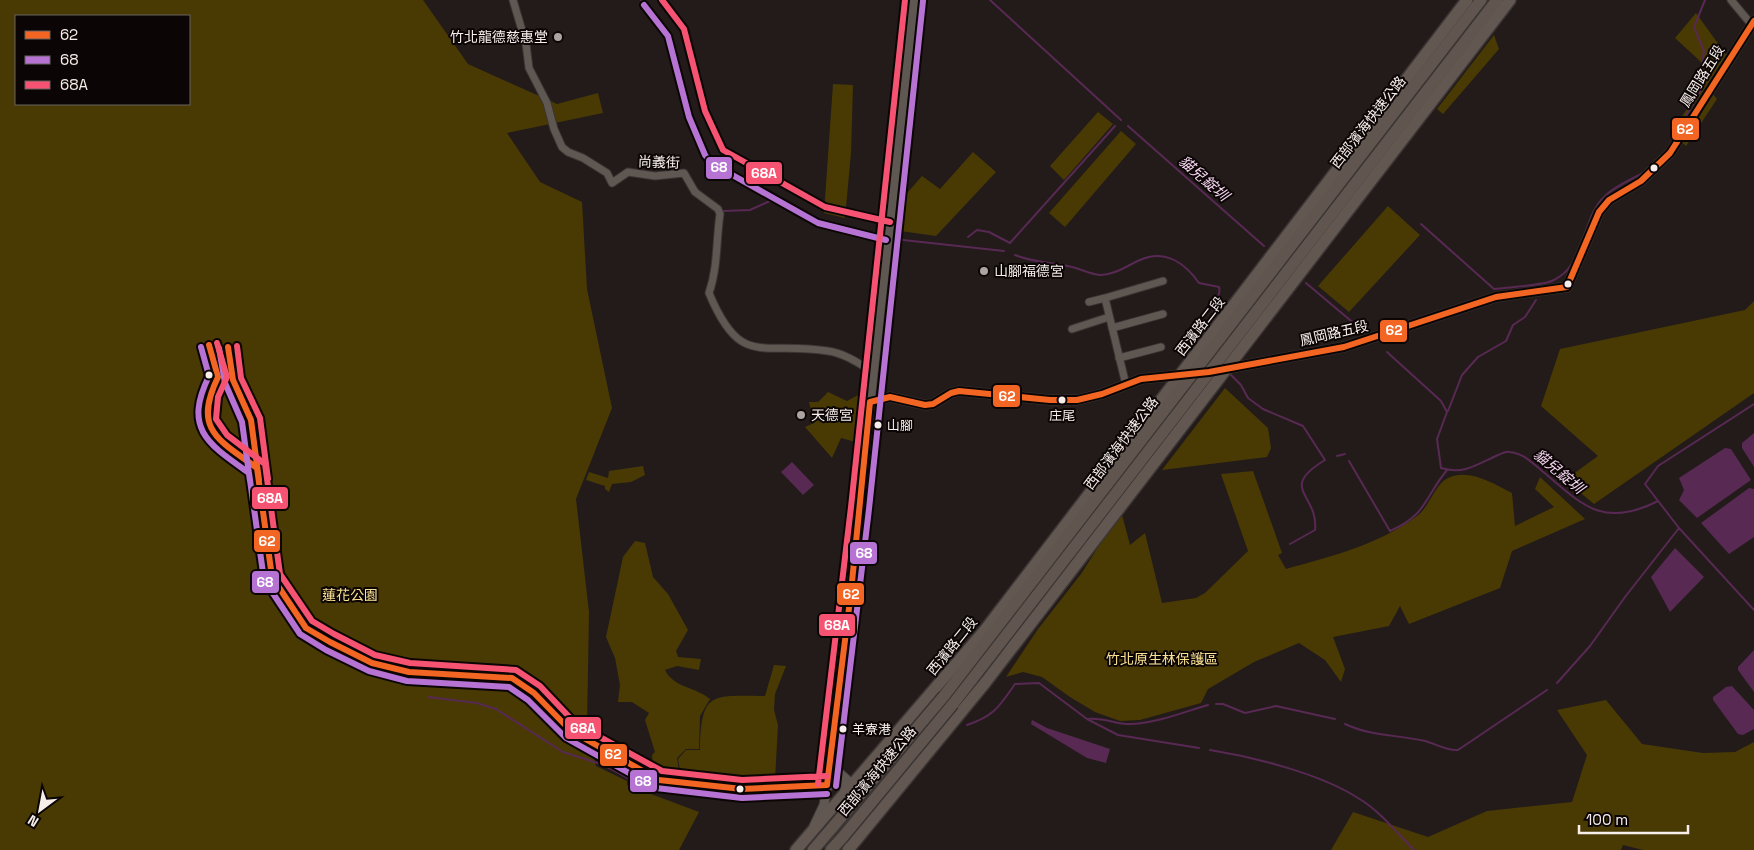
<svg xmlns="http://www.w3.org/2000/svg" width="1754" height="850" viewBox="0 0 1754 850" font-family="'Space Grotesk','Noto Sans TC',sans-serif">
<rect width="100%" height="100%" fill="#221b1a"/>
<path fill="#493a04" fill-rule="evenodd" d="M0,0H423L468,64L557,104L598,93L603,113L507,133L540,182L582,202L587,289L612,408L576,499L589,612L587,727L596,766L627,781V785L699,812L679,850H0ZM16,16H189V104H16Z
M1696,13L1727,56L1674,135L1671,132L1705,83L1701,62L1675,38Z
M1494,35L1499,49L1443,114L1437,109Z
M833,84L853,85L851,153L845,218L824,213Z
M1711,92L1717,99L1686,146L1680,141Z
M1098,112L1113,124L1064,180L1050,166Z
M1121,131L1136,144L1065,227L1049,213Z
M973,152L996,172L936,236L893,230L895,207L922,176L940,189Z
M1388,206L1420,235L1349,312L1318,286Z
M1754,301V393L1594,504L1565,480L1598,456L1541,406L1560,349L1745,310Z
M1225,388L1268,428L1271,448L1267,457L1162,470Z
M828,392L847,401L864,392L859,443L841,438L832,458L805,427L814,423L809,402H818Z
M643,466L645,475L631,482L612,484L609,492L605,489V486L586,480L589,472L608,478L609,471Z
M1253,471L1282,553L1278,555L1286,569C1332,556 1378,545 1417,516C1431,505 1434,485 1448,478C1469,468 1494,484 1512,493L1515,526L1554,507L1535,489L1540,477L1585,519L1512,551L1500,588L1409,624L1400,606L1389,626L1333,637L1345,669L1341,682L1325,660L1299,643L1254,662L1208,689L1201,703L1140,720L1120,721L1095,712L1070,697L1042,677L1023,672L1006,677L1038,629L1081,574L1121,511L1130,545L1145,533L1162,603L1196,598L1205,593L1248,551L1221,474Z
M635,541L645,543L653,577L668,594L688,630L676,651L678,657L701,659L699,670L677,666L665,670C674,688 696,687 710,699L700,716L699,749H686L677,758L679,771L664,773L653,766L652,755L655,752L645,720L649,713L632,702H618L620,685L615,658L606,637L623,557Z
M774,665L786,666L775,694L774,710L778,725L775,780L680,771L678,759L686,750H700C701,690 712,696 765,696Z
M1606,700L1642,744L1703,753L1735,752L1754,742V850H1643L1623,845L1621,850H1331L1353,812L1428,837L1487,811L1572,802L1587,755L1557,710Z"/>
<path fill="#582953" d="M1754,433V467L1742,448V443Z
M1725,448L1731,449L1751,480L1697,518L1679,500L1684,490L1679,478Z
M792,462L814,485L803,495L781,472Z
M1749,488L1754,489V537L1729,554L1701,523Z
M1675,548L1704,577L1670,612L1651,577Z
M1754,650V692L1738,670V667Z
M1732,686L1754,710V729L1743,735L1738,734L1713,700V697L1726,687Z
M1032,720L1047,728L1110,749L1106,763L1087,758L1031,724Z"/>
<g fill="none" stroke-linecap="round" stroke-linejoin="round">
<path stroke="#582953" stroke-width="2" d="M641,0L646,8
M990,0L1121,120
M655,16L671,36L690,113
M695,125L704,151L722,166L771,199
M1128,126L1264,246
M1676,134L1704,84L1701,69L1704,51L1694,27L1705,0
M723,211L750,210L772,200L820,221L881,236
M1421,224L1494,289C1508,287 1543,286 1554,280C1586,265 1581,218 1605,196C1615,186 1632,179 1645,172
M968,237L977,230L989,232L1010,243L1115,126
M894,239L1004,251
M1015,255C1034,263 1052,262 1072,267C1081,269 1092,275 1101,275C1117,274 1126,266 1140,260C1165,249 1185,263 1199,283L1219,287C1222,298 1210,309 1213,322
M1306,283L1363,331
M1387,352L1441,401L1447,412L1437,439L1441,468C1464,475 1478,464 1498,455C1502,454 1505,451 1509,452C1523,453 1531,462 1541,470C1582,505 1603,529 1658,501
M1230,374L1241,385L1248,398L1263,409L1303,426L1325,460C1277,489 1319,494 1315,530L1290,544
M1754,404L1658,466L1645,484L1679,528L1754,610
M1448,411L1462,375L1478,357L1506,341L1513,325L1525,317L1536,300
M1337,456L1345,454
M1349,461L1390,531C1427,515 1424,498 1447,470
M1557,683L1590,646L1625,597L1679,528
M428,697L477,703L496,709L563,752L604,765L652,791H661
M1216,704H1223L1245,713L1276,706L1335,719
M1087,719C1105,717 1116,725 1132,724C1157,723 1184,712 1208,705
M1345,724C1370,736 1399,735 1425,741C1436,744 1447,751 1458,750L1547,690
M967,725C994,716 999,707 1015,684L1039,683L1087,719L1118,735L1199,748
M1210,750C1254,757 1321,774 1358,798C1379,810 1397,833 1414,850
M672,774L763,782L806,781"/>
<g stroke="#3b3534" stroke-width="9">
<path id="minor" d="M513,0L526,44L529,68L547,103L554,129L562,147L568,152L583,158L607,173L612,183L628,172L655,176L684,173L695,192L718,209L720,214C716,241 718,267 709,293C741,370 762,340 828,351C844,353 860,364 873,372
M1731,0L1751,24
M1105,298L1163,281
M1089,302L1105,298L1126,385
M1112,328L1163,314
M1072,329L1109,317
M1119,358L1161,347
M257,468L272,577L306,628L330,642L372,663L409,672L512,678L534,693L571,731L659,780L742,789L827,785"/>
</g>
<g stroke="#3b3534" stroke-width="11">
<path id="tertiary" d="M870,402L890,397L925,405L933,404L951,393L959,391L1050,400H1077L1102,394L1141,379L1209,372L1344,347L1496,297L1567,287L1599,212L1609,200L1641,181L1670,153L1754,21
M831,759L836,770L853,785
M827,785H853L883,808
M814,826L824,805L831,759L914,0"/>
</g>
<g stroke="#3b3534" stroke-width="14">
<path id="primary" d="M796,850L985,630L1467,0
M848,850L985,683L1510,0"/>
</g>
<g stroke="#3b3534" stroke-width="14">
<path id="trunk" d="M944,696L1481,0
M953,704L1497,0
M813,850L832,828
M831,850L842,838"/>
</g>
<use href="#minor" stroke="#5f5751" stroke-width="7"/>
<use href="#tertiary" stroke="#5f5751" stroke-width="9"/>
<use href="#primary" stroke="#625751" stroke-width="11"/>
<use href="#trunk" stroke="#60564f" stroke-width="11"/>
<g stroke="#3b3534" stroke-width="14" stroke-linecap="butt">
<path id="trunk-bridge" d="M832,828L944,696
M842,838L953,704"/>
</g>
<use href="#trunk-bridge" stroke="#60564f" stroke-width="11"/>
<g stroke="#0b0605" stroke-width="10">
<path id="bus-1" d="M1567,287L1599,212L1609,200L1641,181L1670,153L1754,21
M209,345L218,377C193,429 217,439 257,468L272,577L306,628L330,642L372,663L409,672L512,678L534,693L571,731L659,780L742,789L827,785
M228,347L233,380L251,420L259,480
M870,402L890,397L925,405L933,404L951,393L959,391L1050,400H1077L1102,394L1141,379L1209,372L1344,347L1496,297L1567,287
M827,785L851,592L870,402"/>
</g>
<g stroke="#0b0605" stroke-width="10">
<path id="bus-2" d="M644,5L668,36L689,117L705,155L711,163L818,223L886,240
M201,347L209,376C183,429 208,444 249,473L264,580L300,634L326,650L369,671L407,681L509,687L528,700L566,738L656,788L742,798L827,794
M219,348L225,383L242,422L250,481
M836,786L869,509L923,1"/>
</g>
<g stroke="#0b0605" stroke-width="10">
<path id="bus-3" d="M662,0L684,29L705,111L723,150L825,207L890,222
M217,343L227,377L218,397L216,419L227,435L265,464L280,574L312,621L334,634L375,655L410,663L516,670L540,686L576,724L662,771L742,780L827,776
M237,346L241,378L260,418L268,479
M818,784L851,507L905,0"/>
</g>
<use href="#bus-1" stroke="#f26522" stroke-width="6"/>
<use href="#bus-2" stroke="#b673d3" stroke-width="6"/>
<use href="#bus-3" stroke="#f65372" stroke-width="6"/>
</g>
<g fill="#aca4a2" stroke="#0b0605" stroke-width="2">
<circle cx="558" cy="37" r="5"/>
<circle cx="984" cy="271" r="5"/>
<circle cx="801" cy="415" r="5"/>
</g>
<g fill="#f7eeec" stroke="#0b0605" stroke-width="2">
<circle cx="1654" cy="168" r="4.5"/>
<circle cx="1568" cy="284" r="4.5"/>
<circle cx="209" cy="375" r="4.5"/>
<circle cx="1062" cy="400" r="4.5"/>
<circle cx="878" cy="425" r="4.5"/>
<circle cx="843" cy="729" r="4.5"/>
<circle cx="740" cy="789" r="4.5"/>
</g>
<g text-anchor="middle" dominant-baseline="central" stroke-width="4" stroke-linejoin="round" paint-order="stroke">
<g font-size="13" fill="#f7eeec" stroke="#0b0605" text-anchor="start">
<text x="1062" y="415" text-anchor="middle">庄尾</text>
<text x="887" y="425">山腳</text>
<text x="852" y="729">羊寮港</text>
</g>
<g font-size="14" fill="#f7eeec" stroke="#0b0605" text-anchor="start">
<text x="548" y="37" text-anchor="end">竹北龍德慈惠堂</text>
<text x="994" y="271">山腳福德宮</text>
<text x="811" y="415">天德宮</text>
</g>
<g font-size="14" fill="#f7eeec" stroke="#0b0605">
<text transform="translate(1702 76) rotate(-58)">鳳岡路五段</text>
<text transform="translate(1368 122) rotate(-52)">西部濱海快速公路</text>
<text transform="translate(659 162) rotate(2)">尚義街</text>
<text transform="translate(1200 326) rotate(-52)">西濱路二段</text>
<text transform="translate(1334 333) rotate(-13)">鳳岡路五段</text>
<text transform="translate(1121 443) rotate(-53)">西部濱海快速公路</text>
<text transform="translate(952 646) rotate(-51)">西濱路二段</text>
<text transform="translate(877 771) rotate(-50)">西部濱海快速公路</text>
</g>
<g font-size="14" fill="#fbe292" stroke="#0b0605">
<text x="350" y="595">蓮花公園</text>
<text x="1162" y="659">竹北原生林保護區</text>
</g>
<g font-size="15" font-style="italic" fill="#f6d5f1" stroke="#0b0605">
<text transform="translate(1204 178) rotate(41)">貓兒錠圳</text>
<text transform="translate(1559 471) rotate(40)">貓兒錠圳</text>
</g>
</g>
<g stroke="#0b0605" stroke-width="2">
<rect x="1671" y="117" width="29" height="24" rx="5" fill="#f26522"/>
<rect x="705" y="156" width="28" height="24" rx="5" fill="#b673d3"/>
<rect x="745" y="161" width="38" height="24" rx="5" fill="#f65372"/>
<rect x="1379" y="319" width="29" height="24" rx="5" fill="#f26522"/>
<rect x="992" y="384" width="29" height="24" rx="5" fill="#f26522"/>
<rect x="251" y="486" width="38" height="24" rx="5" fill="#f65372"/>
<rect x="253" y="529" width="28" height="24" rx="5" fill="#f26522"/>
<rect x="849" y="541" width="29" height="24" rx="5" fill="#b673d3"/>
<rect x="251" y="570" width="29" height="24" rx="5" fill="#b673d3"/>
<rect x="836" y="582" width="29" height="24" rx="5" fill="#f26522"/>
<rect x="818" y="613" width="38" height="24" rx="5" fill="#f65372"/>
<rect x="564" y="716" width="38" height="24" rx="5" fill="#f65372"/>
<rect x="599" y="743" width="29" height="24" rx="5" fill="#f26522"/>
<rect x="629" y="769" width="29" height="24" rx="5" fill="#b673d3"/>
</g>
<g font-size="14" text-anchor="middle" font-weight="bold" fill="#fff">
<text x="1685" y="134">62</text>
<text x="719" y="172">68</text>
<text x="764" y="178">68A</text>
<text x="1394" y="335">62</text>
<text x="1007" y="401">62</text>
<text x="270" y="503">68A</text>
<text x="267" y="546">62</text>
<text x="864" y="558">68</text>
<text x="265" y="587">68</text>
<text x="851" y="599">62</text>
<text x="837" y="630">68A</text>
<text x="583" y="733">68A</text>
<text x="613" y="759">62</text>
<text x="643" y="786">68</text>
</g>
<rect x="15" y="15" width="175" height="90" fill="#0b0605" stroke="#696361"/>
<rect x="25" y="31" width="25" height="8" fill="#f26522" stroke="#696361"/>
<text x="60" y="40" font-size="15" fill="#f7eeec">62</text>
<rect x="25" y="56" width="25" height="8" fill="#b673d3" stroke="#696361"/>
<text x="60" y="65" font-size="15" fill="#f7eeec">68</text>
<rect x="25" y="81" width="25" height="8" fill="#f65372" stroke="#696361"/>
<text x="60" y="90" font-size="15" fill="#f7eeec">68A</text>
<g transform="translate(40 810) rotate(212)" stroke="#0b0605" stroke-width="4" paint-order="stroke">
<path d="M0-4L9 19L0 12L-9 19Z" fill="#f7eeec"/>
<text y="-8" font-size="14" font-weight="bold" text-anchor="middle" fill="#f7eeec">N</text>
</g>
<path d="M1579 825v8h109v-8" fill="none" stroke="#f7eeec" stroke-width="2.5"/>
<text x="1586" y="825" font-size="15" fill="#f7eeec" stroke="#0b0605" stroke-width="4" paint-order="stroke">100 m</text>
</svg>
